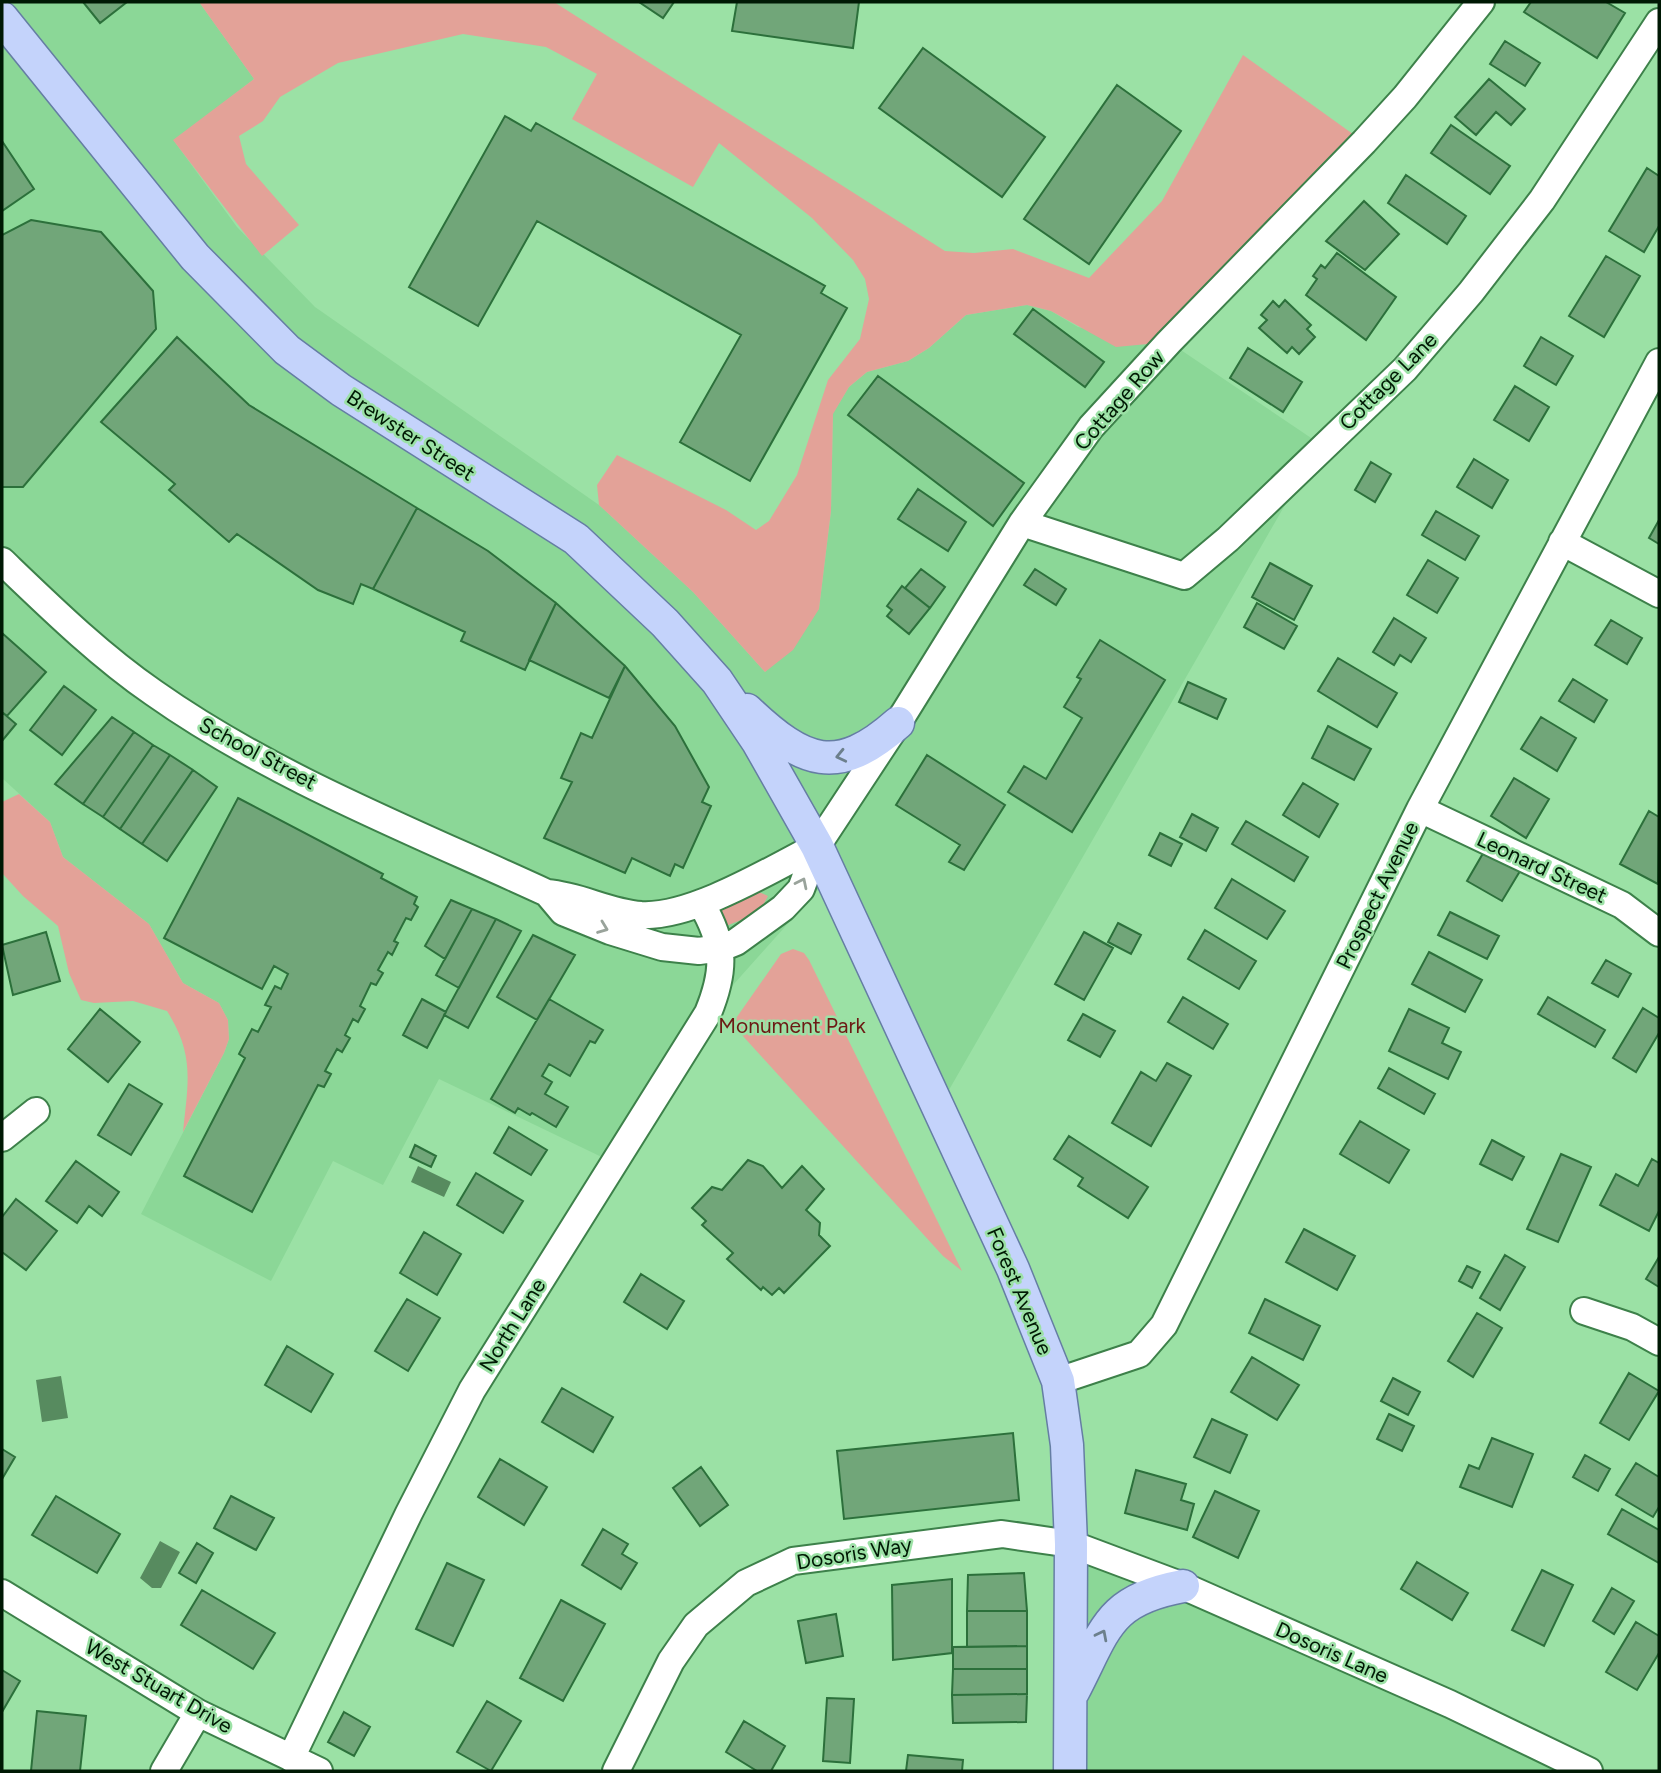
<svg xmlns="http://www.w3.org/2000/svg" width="1661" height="1773" viewBox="0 0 1661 1773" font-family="Figtree,sans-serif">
<rect width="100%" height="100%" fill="#9be1a5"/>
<path fill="#8bd797" d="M2,2H199L254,79L174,141L237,227L315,307L599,505L693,592L765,672L819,609L831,511L833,413L849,387L867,372L908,361L929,348L966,315L1027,305L1051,311L1078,327L1169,342L1320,444L934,1116L826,881L708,1013L610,1161L439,1079L383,1185L333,1161L271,1281L141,1214L224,1053L229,1039L228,1020L219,1003L183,983L149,924L63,857L50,822L2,778Z
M1071,1544L1588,1771H1070Z"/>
<path fill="#e3a298" d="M199,2H554L945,251L974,253L1013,249L1089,278L1162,201L1243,55L1364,142L1169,342L1116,347L1051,311L1027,305L966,315L929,348L908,361L867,372L849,387L833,414L831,511L819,609L793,650L765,672L693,592L599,505L597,485L617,455L726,510L756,530L769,521L797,475L828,380L860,339L869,299L865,279L853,260L812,218L719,143L693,187L572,119L597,74L546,47L463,34L338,63L280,97L263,121L239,136L246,164L299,225L262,256L173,140L254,79Z
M19,794L50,822L63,857L149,924L183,983L219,1003L228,1020L229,1039L224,1053L183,1132C188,1083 195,1055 167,1011L133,1001L94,1003L81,1000L69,973L58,926L23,896L2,873V802Z
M759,892L768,896L762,907L751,916L726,926L717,910Z
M793,949L804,953L809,960L962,1271L943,1256L732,1024L781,954Z"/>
<path fill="#578b5f" d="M418,1166L451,1182L444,1197L411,1182Z
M61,1376L68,1418L42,1422L36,1380Z
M160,1541L180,1552L161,1588H152L140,1578Z"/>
<path fill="#71a679" stroke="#2c703b" stroke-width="2" d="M83,2H127L100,23Z
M639,2H674L663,18Z
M737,2H859L853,48L732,31Z
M1531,2H1606L1625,13L1597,58L1524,12Z
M1505,41L1540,63L1525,86L1490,64Z
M923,48L1045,137L1002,197L879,108Z
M1489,79L1525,109L1511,125L1496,112L1476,135L1455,117Z
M1117,85L1181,131L1089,264L1024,219Z
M505,116L531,131L536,123L825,286L821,293L847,308L750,481L680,442L741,335L537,221L478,326L409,287Z
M1451,125L1510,166L1490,194L1431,153Z
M2,141L34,189L2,211Z
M1647,168L1659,176V226L1644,252L1609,231Z
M1406,175L1466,216L1447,244L1388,203Z
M1364,201L1399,234L1365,270L1326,241Z
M31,220L101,232L153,291L156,329L23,487H2V235Z
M1337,253L1396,297L1366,340L1306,295L1317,279L1313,276L1321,265L1325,268Z
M1606,256L1640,276L1604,337L1569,316Z
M1285,300L1311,325L1307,329L1315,337L1299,354L1292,347L1287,353L1259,328L1267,320L1261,315L1273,301L1279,307Z
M1033,309L1104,362L1085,387L1014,334Z
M177,337L249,405L417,508L373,589L361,584L353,604L318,590L237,534L229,542L169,490L175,484L101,422Z
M1541,337L1573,356L1556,385L1524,366Z
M1248,348L1302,382L1283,412L1230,378Z
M878,376L1024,483L993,526L848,415Z
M1515,386L1549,407L1529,441L1494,420Z
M1474,459L1508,480L1492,508L1457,487Z
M1371,462L1391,474L1375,502L1355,490Z
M918,489L966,522L948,551L898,519Z
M417,508L488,551L556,603L525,670L461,641L465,632L373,589Z
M1436,511L1479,536L1465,560L1422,535Z
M1659,520V544L1649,538Z
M1428,560L1458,578L1437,613L1407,595Z
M1270,563L1312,586L1294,620L1252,597Z
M921,569L945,587L930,608L905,588Z
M1035,569L1066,589L1056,605L1024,585Z
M902,586L930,608L909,634L887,616L892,610L887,606Z
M556,603L625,666L609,698L529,660Z
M1257,603L1297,626L1284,649L1244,627Z
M1394,618L1426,638L1411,662L1400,655L1394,665L1373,652Z
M1611,620L1642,638L1627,664L1595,645Z
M2,633L46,672L7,716L2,712Z
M1100,640L1165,680L1072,832L1008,792L1024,766L1046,779L1082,718L1064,707L1081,679L1077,677Z
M1338,658L1397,693L1377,727L1318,691Z
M625,666L675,726L709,787L702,802L711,806L683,868L675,864L670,876L632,858L625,873L544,838L572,782L561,778L581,733L592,738Z
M1573,679L1607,700L1594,722L1559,701Z
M1188,682L1226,699L1217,719L1179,702Z
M64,686L96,710L62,755L30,730Z
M2,712L16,724L2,741Z
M112,717L134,732L83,804L55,784Z
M1541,717L1576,738L1557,771L1521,749Z
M1328,726L1371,749L1354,780L1312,758Z
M134,732L153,745L103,817L83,804Z
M153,745L170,755L120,829L103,817Z
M170,755L193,770L142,844L120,829Z
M927,755L1005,805L964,870L949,862L960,845L896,805Z
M193,770L217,787L167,861L142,844Z
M1514,778L1549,799L1526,838L1491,816Z
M1303,783L1338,804L1319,837L1283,815Z
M238,798L383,874L381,878L417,897L414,904L418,907L411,920L406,918L394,941L398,943L392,955L388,952L378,970L383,973L376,985L371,983L360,1006L365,1009L358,1022L353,1019L345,1035L350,1038L342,1052L337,1049L325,1071L331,1074L324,1087L318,1085L252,1212L184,1176L245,1058L239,1054L252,1029L258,1032L271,1007L265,1005L275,986L281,989L288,974L274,966L262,989L164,938Z
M1649,811L1659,817L1658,884L1620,864Z
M1192,814L1218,828L1206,851L1180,837Z
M1246,821L1308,857L1294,881L1232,844Z
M1160,833L1182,844L1171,866L1149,855Z
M1485,850L1520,871L1502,901L1467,881Z
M1232,879L1285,911L1267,939L1215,908Z
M451,900L472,909L445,959L425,946Z
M472,909L496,919L459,988L436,975Z
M1450,912L1499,936L1487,959L1438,935Z
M496,919L521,931L468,1028L444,1015Z
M1118,923L1141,935L1131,954L1108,942Z
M1205,930L1256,961L1239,989L1188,959Z
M46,932L60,981L13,995L2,945Z
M1084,932L1113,948L1084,1000L1055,984Z
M533,935L575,955L537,1020L497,997Z
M1429,952L1482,980L1465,1012L1412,984Z
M1606,960L1631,974L1618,997L1592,983Z
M1183,997L1228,1024L1213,1049L1168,1022Z
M1548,997L1605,1030L1595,1047L1538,1014Z
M422,999L446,1012L427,1048L403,1035Z
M549,999L603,1030L595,1043L590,1041L570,1076L549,1064L542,1076L552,1082L545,1094L568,1107L556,1127L532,1113L530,1115L518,1108L515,1113L491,1099Z
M1643,1008L1659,1018V1033L1636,1072L1613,1058Z
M100,1009L140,1042L108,1082L68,1049Z
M1409,1009L1449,1028L1442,1043L1461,1052L1448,1079L1389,1051Z
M1083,1014L1115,1031L1100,1057L1068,1040Z
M1167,1063L1191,1076L1151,1146L1112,1123L1141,1072L1156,1081Z
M1389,1068L1435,1094L1424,1114L1378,1088Z
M129,1084L162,1104L131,1155L98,1135Z
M1360,1121L1409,1150L1389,1183L1340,1154Z
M509,1127L547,1150L531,1175L494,1153Z
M1069,1136L1148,1187L1128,1218L1078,1186L1083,1178L1054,1159Z
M1492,1140L1524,1157L1512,1180L1480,1164Z
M415,1145L436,1156L431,1167L410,1157Z
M1561,1154L1591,1167L1558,1242L1527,1229Z
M1652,1159L1659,1163V1211L1649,1231L1600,1205L1616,1174L1638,1186Z
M748,1160L763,1166L782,1188L802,1166L824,1189L806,1210L820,1223L819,1235L830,1246L784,1293L779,1288L772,1295L763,1287L761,1290L727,1259L733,1253L702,1225L706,1221L692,1208L712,1187L722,1190Z
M76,1161L119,1192L102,1216L89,1206L77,1223L46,1201Z
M476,1173L523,1201L503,1233L457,1205Z
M16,1199L57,1231L26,1270L2,1252V1217Z
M1304,1229L1355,1256L1337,1290L1286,1262Z
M424,1232L461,1254L437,1295L400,1273Z
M1505,1255L1525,1267L1500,1310L1480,1298Z
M1659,1257V1287L1646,1279Z
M1467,1266L1480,1272L1472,1288L1459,1281Z
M641,1274L684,1301L667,1329L624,1302Z
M407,1299L440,1318L408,1371L375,1351Z
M1265,1299L1320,1326L1303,1360L1249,1333Z
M1477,1313L1502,1328L1473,1377L1448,1361Z
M287,1346L333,1374L311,1412L265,1385Z
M1252,1357L1299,1385L1277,1420L1231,1392Z
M1629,1373L1659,1391L1629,1440L1600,1423Z
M1393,1378L1420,1392L1408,1415L1381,1401Z
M562,1388L613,1417L593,1452L542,1422Z
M1389,1414L1414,1426L1402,1451L1377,1439Z
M1212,1419L1247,1435L1230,1473L1194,1457Z
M1013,1433L1019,1500L844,1519L837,1451Z
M1492,1438L1533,1454L1512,1507L1460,1487L1469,1465L1479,1469Z
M2,1449L15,1457L2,1479Z
M1585,1455L1610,1469L1598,1491L1573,1477Z
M500,1459L547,1487L524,1525L478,1497Z
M1636,1463L1659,1477V1507L1653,1517L1616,1495Z
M701,1467L728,1505L700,1526L673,1488Z
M1136,1470L1186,1484L1181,1500L1194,1504L1187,1530L1125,1513Z
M1215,1491L1259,1511L1238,1558L1193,1537Z
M56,1496L120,1534L97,1573L32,1535Z
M231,1496L274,1518L256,1550L214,1528Z
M1622,1509L1659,1530V1563L1608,1534Z
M603,1529L628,1544L622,1554L637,1563L621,1589L582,1565Z
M197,1543L213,1553L196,1583L179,1573Z
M1417,1562L1468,1593L1452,1620L1401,1589Z
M447,1563L484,1580L453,1646L416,1629Z
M1542,1570L1573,1585L1544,1646L1512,1630Z
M1024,1573L1027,1611H967L968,1575Z
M952,1579V1653L893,1660L892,1585Z
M1612,1588L1634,1601L1614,1634L1593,1621Z
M202,1590L275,1633L253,1669L181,1625Z
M561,1600L605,1624L563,1701L520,1678Z
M967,1611H1027V1646L967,1647Z
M836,1614L843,1656L806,1663L798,1621Z
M1636,1622L1659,1636V1653L1637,1690L1606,1672Z
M1027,1646V1669H953V1647Z
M953,1669H1027V1694L952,1695Z
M2,1670L20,1681L2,1712Z
M1027,1694L1026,1722L953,1723L952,1695Z
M827,1698L854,1699L850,1763L823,1761Z
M487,1701L521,1721L491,1771L457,1752Z
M37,1711L86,1716L80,1771H31Z
M344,1712L370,1727L354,1756L328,1742Z
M744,1721L785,1746L771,1771H757L726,1752Z
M908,1755L963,1760L962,1771H906Z"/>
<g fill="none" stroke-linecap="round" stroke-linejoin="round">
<g stroke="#3d814a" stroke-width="30">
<path id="minor" d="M1022,523L1184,576L1228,539L1405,369L1471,292L1542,200L1659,22
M1562,542L1659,594
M2,561C50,607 99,655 154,693C273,777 415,832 547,893C582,896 606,912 641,915C692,918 772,869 817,846
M1420,809L1622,905L1659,933
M547,893L563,912L610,931L662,947L699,951L721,948L736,942L783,908L801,889L817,846L898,723L1022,523L1091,427L1169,342L1364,142L1405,97L1481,2
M2,1138L36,1111
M1584,1311L1632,1327L1659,1342
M1058,1381L1139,1354L1164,1325L1420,809L1659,362
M2,1593L198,1713L319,1771
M291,1758L409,1513L472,1390L708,1013C726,969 725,944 701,903
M164,1771L198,1713
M616,1771L671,1661L696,1625L746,1583L793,1561L1002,1534L1071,1544L1183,1586L1450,1704L1589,1771"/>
</g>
<g stroke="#657ea3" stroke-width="35">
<path id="major" d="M2,18L195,257L287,350L341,390L576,539L665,623L717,681L758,742L817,846L1013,1269L1058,1381L1067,1445L1071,1544L1070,1771
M747,710C804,764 837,777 898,723
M1073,1692C1106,1629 1107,1600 1183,1586"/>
</g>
<use href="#minor" stroke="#fff" stroke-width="26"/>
<use href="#major" stroke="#c4d3fb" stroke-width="32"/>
</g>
<defs><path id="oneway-chevron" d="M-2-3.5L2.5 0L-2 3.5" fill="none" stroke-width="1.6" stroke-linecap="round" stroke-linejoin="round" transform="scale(1.75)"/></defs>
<g stroke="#6c7f8c">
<use href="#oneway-chevron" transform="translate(841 756) rotate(167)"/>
<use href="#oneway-chevron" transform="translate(1102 1635) rotate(-63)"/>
</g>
<g stroke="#99a39b">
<use href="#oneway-chevron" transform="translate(802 883) rotate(-64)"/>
<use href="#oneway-chevron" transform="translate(603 928) rotate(21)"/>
</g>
<g text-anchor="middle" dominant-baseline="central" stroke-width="5" stroke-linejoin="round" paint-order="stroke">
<g font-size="21" fill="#001904" stroke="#9be1a5">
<text transform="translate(1388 381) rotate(-45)">Cottage Lane</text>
<text transform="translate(1119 400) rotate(-49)">Cottage Row</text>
<text transform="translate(411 435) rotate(33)">Brewster Street</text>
<text transform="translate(258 753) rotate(28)">School Street</text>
<text transform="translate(1542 867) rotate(25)">Leonard Street</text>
<text transform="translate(1377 895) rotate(-64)">Prospect Avenue</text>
<text transform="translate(1020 1291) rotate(67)">Forest Avenue</text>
<text transform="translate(512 1325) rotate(-58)">North Lane</text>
<text transform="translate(854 1553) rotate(-9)">Dosoris Way</text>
<text transform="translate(1332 1652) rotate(24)">Dosoris Lane</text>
<text transform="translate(159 1686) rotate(30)">West Stuart Drive</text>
</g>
<g font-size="21" fill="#6c1a14" stroke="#9be1a5">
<text x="792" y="1025">Monument Park</text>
</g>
</g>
<rect width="1661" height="1773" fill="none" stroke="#001904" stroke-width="7"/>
</svg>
